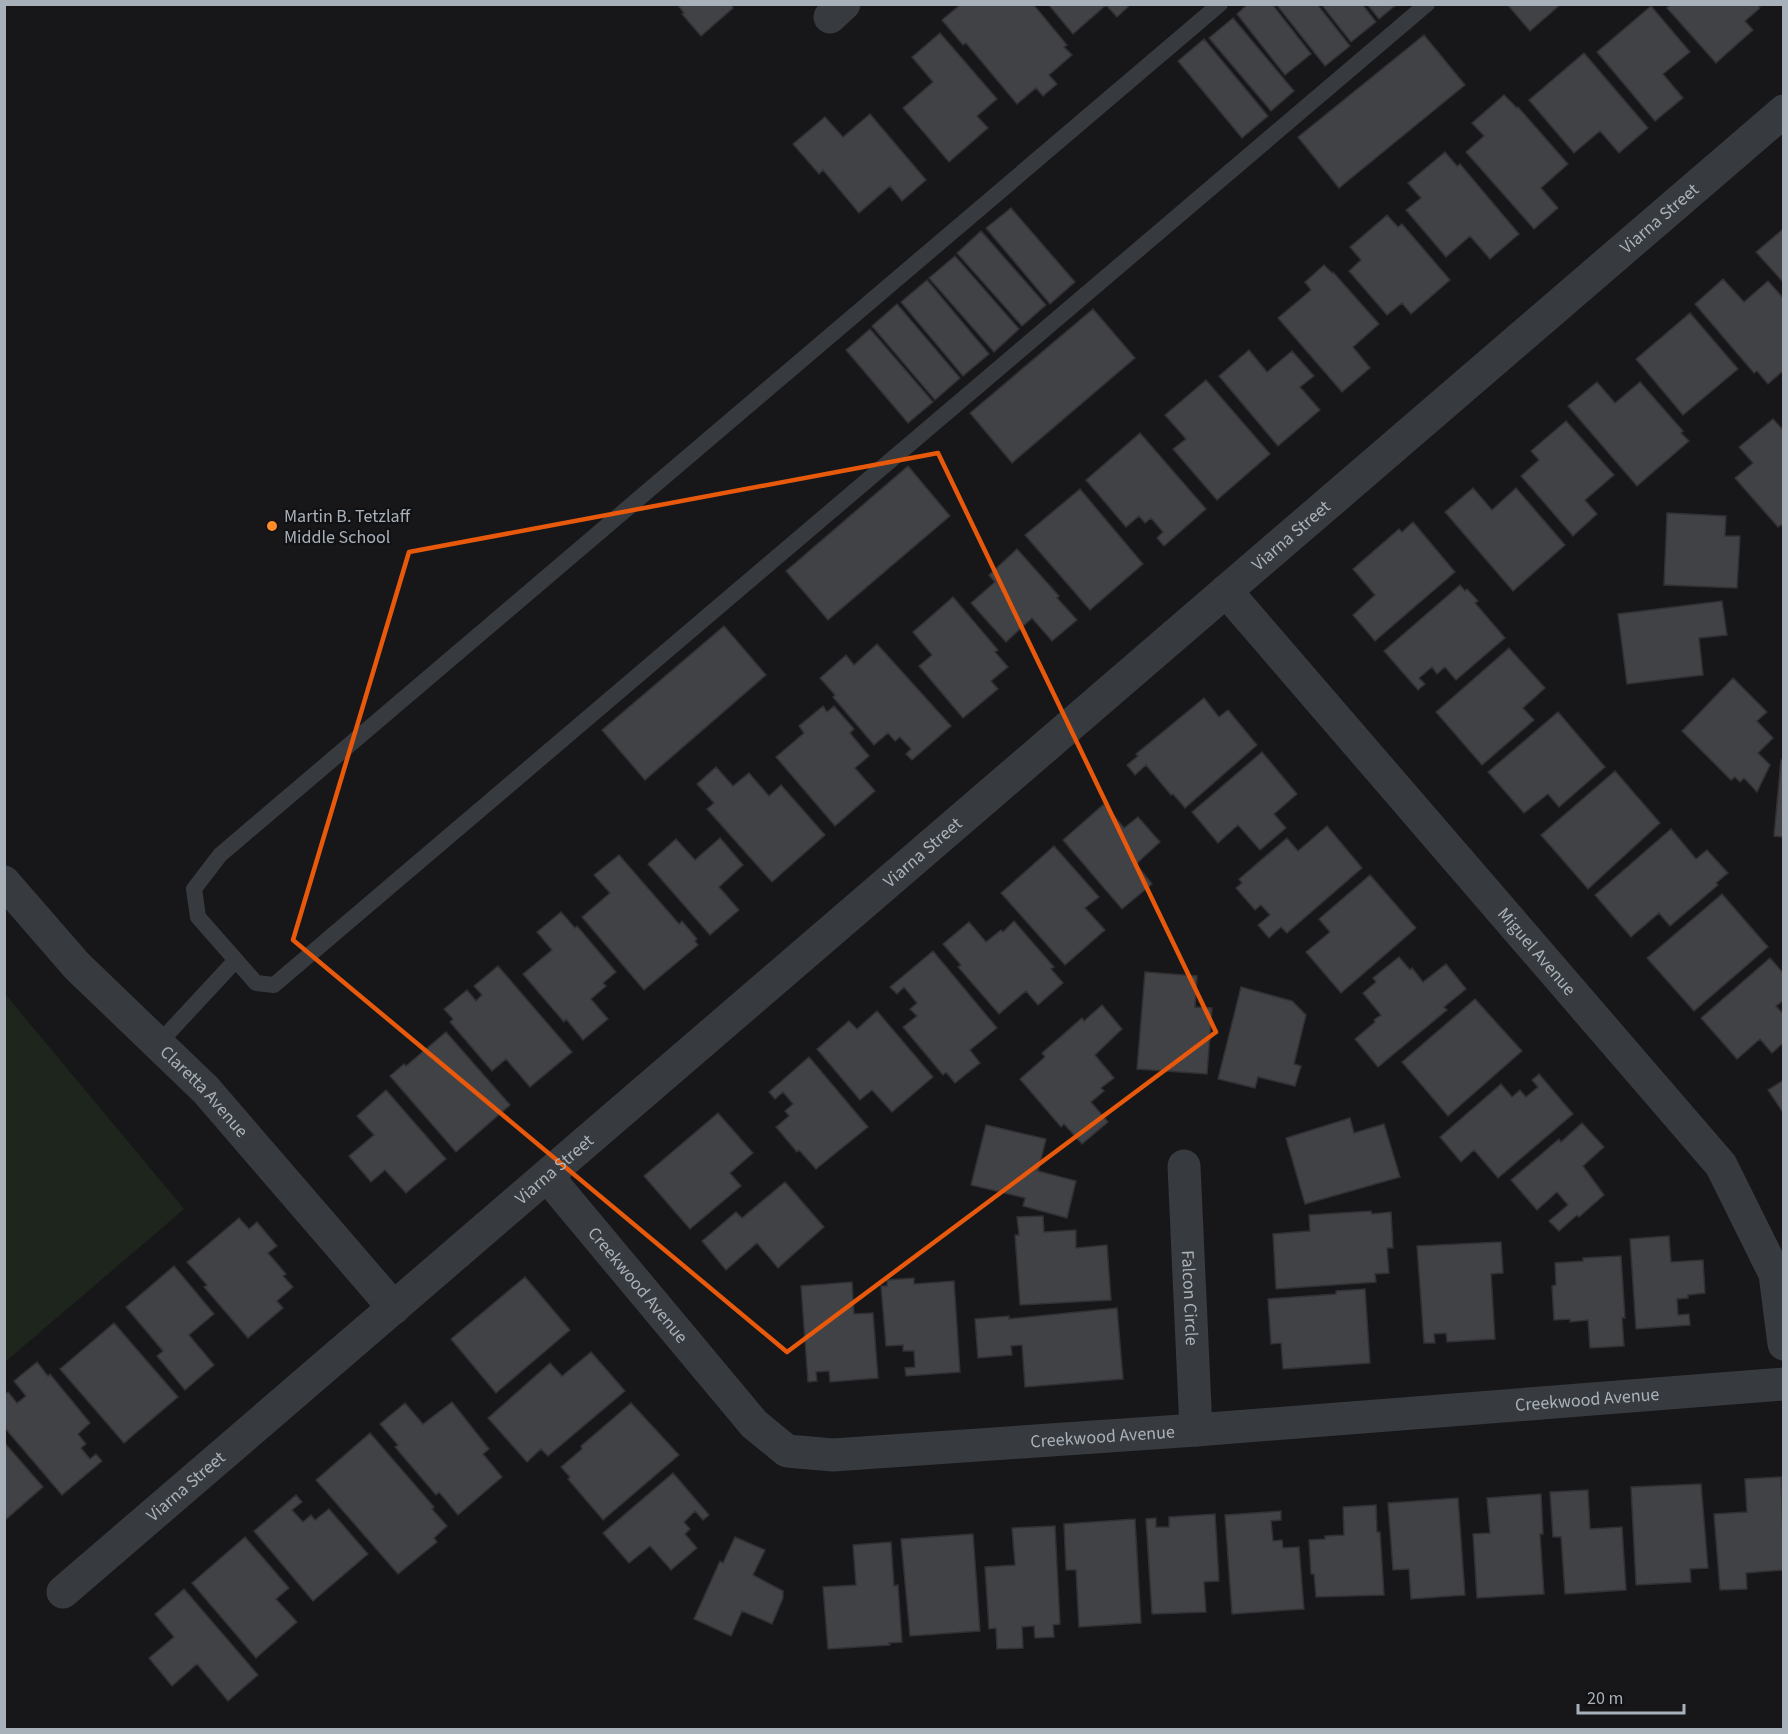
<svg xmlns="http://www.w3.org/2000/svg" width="1788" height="1734" viewBox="0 0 1788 1734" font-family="'Source Sans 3',sans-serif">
<rect width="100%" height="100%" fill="#171719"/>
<path fill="#1d251c" d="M5,994L184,1209L5,1362H4Z"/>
<path fill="#414246" stroke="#313135" stroke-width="1.5" d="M677,4H731L733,8L701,36L682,14L684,13Z
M961,4H1033L1067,45L1064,47L1072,55L1049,75L1057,84L1043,96L1036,88L1017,104L966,43L963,45L942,20Z
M1048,4H1131L1117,17L1106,5L1073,34Z
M1248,4H1272L1311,54L1285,75L1237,14Z
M1276,4H1317L1350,46L1325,66Z
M1321,4H1362L1376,22L1351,42Z
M1367,4H1397L1379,19Z
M1507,4H1561L1530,31Z
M1671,4H1757L1760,8L1745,21L1753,30L1716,63L1667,8Z
M1651,6L1690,52L1663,74L1683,98L1655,121L1597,52Z
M1233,18L1294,91L1271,111L1209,38Z
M940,33L997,99L977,116L988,128L949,162L903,108L933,82L912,57Z
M1424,35L1465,85L1339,188L1298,137Z
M1204,39L1268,116L1242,138L1178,61Z
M1584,53L1648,128L1619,153L1600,131L1574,153L1529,100Z
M1504,95L1517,108L1518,107L1568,164L1541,188L1558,208L1534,229L1466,152L1484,136L1472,123Z
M870,114L926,180L902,201L890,186L859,213L823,170L819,174L793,144L825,117L843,137Z
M1445,152L1457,166L1460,164L1519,234L1490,259L1470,236L1446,257L1406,210L1421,198L1408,183Z
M1011,208L1075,282L1050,304L986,228Z
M1387,215L1398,227L1402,224L1450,280L1411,314L1402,303L1387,315L1349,271L1361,260L1350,247Z
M1782,230L1784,232V283L1756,252Z
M981,231L1046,305L1022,326L957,253Z
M955,256L1019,329L994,352L929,278Z
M1324,265L1332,273L1333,272L1379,324L1353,347L1370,368L1342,392L1278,318L1311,290L1305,282Z
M1723,279L1744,302L1768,281L1784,299V370L1768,384L1757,371L1754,373L1695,304Z
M927,280L989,354L963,376L901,302Z
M897,304L960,378L935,400L872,326Z
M1093,309L1135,358L1012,463L970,413Z
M1690,313L1738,369L1683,415L1636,359Z
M870,329L933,402L908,423L846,350Z
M1249,350L1267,372L1292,351L1314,376L1300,387L1320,410L1278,446L1219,376Z
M1206,380L1270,454L1217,500L1173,449L1186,439L1165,415Z
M1597,382L1615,403L1640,382L1683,431L1681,433L1689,441L1637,486L1568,406Z
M1773,419L1784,431V523L1778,527L1735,478L1753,463L1739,447Z
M1566,421L1614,475L1585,500L1597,514L1573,536L1521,476L1539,460L1531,451Z
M1140,433L1206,509L1164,546L1157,538L1163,532L1151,518L1145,523L1139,516L1126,527L1086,480Z
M908,466L950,516L828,620L786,571Z
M1473,488L1492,510L1516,488L1565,545L1513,591L1445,512Z
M1080,489L1143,564L1090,610L1025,535Z
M1667,513L1726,516L1725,536H1740L1737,588L1664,585Z
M1413,522L1455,572L1375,641L1353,615L1375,595L1353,569L1399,529L1402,532Z
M1017,549L1059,596L1057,598L1077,620L1052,641L1032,618L1006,642L971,603L995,582L989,575Z
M1460,585L1465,591L1467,589L1478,601L1475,603L1505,638L1456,680L1445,667L1437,674L1432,667L1419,678L1425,684L1418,690L1384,651Z
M953,597L998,650L995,652L1008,667L991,681L998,689L963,718L919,666L932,655L913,632Z
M1722,601L1727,635L1699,638L1703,675L1627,684L1618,614Z
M724,626L766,675L645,780L602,730Z
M877,644L951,726L912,760L906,754L911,749L900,737L895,741L888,733L874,745L833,697L835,695L820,678L846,655L854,665Z
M1509,648L1545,688L1523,708L1534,720L1482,765L1436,712Z
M1733,678L1767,712L1757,721L1773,738L1758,753L1770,765L1757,792L1744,778L1740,782L1735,777L1731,780L1682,731Z
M1204,698L1219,717L1228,710L1257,745L1185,808L1173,794L1171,795L1146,765L1135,775L1127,765L1138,756L1136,754Z
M823,706L827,712L834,706L854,729L850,733L869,756L855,768L875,791L835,826L776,757L804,733L799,726Z
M1558,712L1605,767L1559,807L1548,794L1524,813L1488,772Z
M1262,752L1297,794L1274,814L1286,828L1260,850L1238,825L1218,843L1192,812Z
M1781,760H1784V837L1774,836Z
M716,767L733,786L749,773L769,796L781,785L825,835L772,882L707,809L714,803L697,784Z
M1615,771L1660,823L1588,889L1541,835Z
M1104,804L1124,828L1138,817L1160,842L1136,864L1152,884L1122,909L1063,840Z
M1327,826L1362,868L1287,933L1281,927L1269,938L1258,925L1270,915L1261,905L1255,910L1236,888L1242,883L1239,879L1287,838L1298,851Z
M1671,829L1696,859L1707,850L1728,873L1716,883L1718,885L1670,926L1659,913L1631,937L1595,895Z
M720,838L743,865L719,887L739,910L710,935L648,864L676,839L695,860Z
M1054,846L1099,897L1085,908L1105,930L1065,965L1001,893Z
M619,855L679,924L682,921L697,939L695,941L698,945L644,990L582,917L610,893L594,875Z
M1370,875L1416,928L1341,993L1306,952L1330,932L1319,919Z
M1722,894L1768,947L1694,1011L1647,958Z
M561,912L575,928L577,926L616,972L603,983L606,986L591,999L608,1019L583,1040L566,1019L564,1022L523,974L552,950L537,932Z
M1014,921L1054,967L1051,969L1063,983L1038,1005L1026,991L999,1014L958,967L961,965L943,944L969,922L986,942L1001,930L1003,932Z
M933,951L997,1028L970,1050L980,1063L955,1083L946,1072L943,1075L903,1027L917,1016L910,1009L917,1003L904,987L897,994L890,987Z
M1399,957L1410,970L1412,968L1423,982L1446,964L1466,989L1444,1007L1447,1010L1378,1067L1355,1039L1375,1022L1374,1020L1381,1015L1363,993L1376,982L1373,978Z
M1770,958L1784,974V1000L1776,1006L1784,1015V1042L1772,1053L1760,1039L1737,1059L1701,1018Z
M498,966L572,1052L530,1087L506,1059L492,1071L450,1022L453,1019L444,1009L467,990L476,1001L482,995L474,986Z
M1145,972L1197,976L1195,1007L1212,1008L1207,1074L1137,1069Z
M1241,987L1292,1001L1306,1015L1294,1064L1301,1066L1295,1086L1258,1077L1255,1088L1218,1079Z
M1475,999L1522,1051L1448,1116L1402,1062Z
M1102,1005L1122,1029L1095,1055L1114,1078L1101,1088L1104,1091L1091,1102L1108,1122L1082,1144L1064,1124L1061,1127L1020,1079L1045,1057L1042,1053L1082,1018L1084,1021Z
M877,1011L933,1077L892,1112L872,1090L860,1100L817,1049L849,1021L857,1029Z
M446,1032L510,1105L456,1152L390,1076L404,1064L406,1066Z
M809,1057L868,1127L816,1169L799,1150L797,1152L776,1127L789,1116L785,1111L793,1104L783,1092L775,1099L769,1092Z
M1539,1074L1573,1114L1498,1178L1474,1150L1461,1162L1440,1137L1501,1084L1512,1097L1520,1090L1526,1097L1538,1087L1532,1080Z
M1784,1080V1114L1768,1090Z
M386,1090L446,1159L406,1193L385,1170L371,1182L349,1156L374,1135L357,1116Z
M718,1113L753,1153L730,1173L741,1186L690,1229L644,1176Z
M1350,1118L1354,1133L1384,1124L1400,1177L1305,1204L1286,1138Z
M1582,1123L1604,1147L1583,1166L1604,1195L1579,1217L1577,1215L1559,1231L1549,1221L1568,1205L1557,1192L1537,1210L1511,1180L1559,1139L1561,1142Z
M986,1125L1046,1139L1038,1171L1076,1181L1067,1218L1023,1206L1025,1198L971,1185Z
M785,1182L824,1227L778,1268L757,1243L726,1270L702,1241L736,1212L742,1218Z
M1371,1211L1372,1214L1391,1212L1393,1248H1387L1389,1273L1375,1274L1376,1282L1276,1289L1273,1234L1310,1231L1309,1215Z
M1043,1216L1044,1232L1076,1230V1248L1107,1245L1111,1300L1020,1305L1015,1235H1019L1017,1217Z
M239,1218L249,1229L257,1222L277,1246L268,1253L286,1274L283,1276L293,1287L277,1301L283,1308L248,1338L204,1287L207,1285L187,1262Z
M1669,1236L1671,1262L1703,1260L1705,1293L1688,1295V1298L1677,1299L1678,1315L1689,1314L1690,1325L1636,1329L1630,1239Z
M1501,1242L1503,1273L1491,1274L1495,1339L1447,1342L1446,1333L1434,1334L1435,1343H1424L1417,1246Z
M1621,1256L1625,1318H1622L1624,1346L1590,1348L1588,1320L1570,1322V1319L1554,1320L1552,1286L1556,1285L1555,1263L1583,1261V1258Z
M174,1266L214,1314L189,1335L214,1365L185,1390L157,1356L163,1351L126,1307Z
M525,1277L570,1330L496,1393L451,1339Z
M914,1278V1284L954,1281L960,1372L906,1376L905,1368L915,1367L914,1351H903V1345L886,1346L881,1286H887V1280Z
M852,1282L854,1314L873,1313L878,1378L830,1382L829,1371L816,1372L817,1381L808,1382L801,1286Z
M1365,1289L1370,1363L1283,1369L1281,1343L1271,1344L1268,1299L1336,1294V1291Z
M1117,1308L1123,1379L1025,1387L1022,1345L1011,1346L1012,1355L978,1358L975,1319L1009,1316V1319Z
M114,1323L178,1397L124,1443L60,1369Z
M591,1352L625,1391L548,1456L541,1449L527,1462L488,1418L550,1363L562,1376Z
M37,1362L48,1376L50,1374L90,1423L78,1434L86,1444L81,1448L90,1459L96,1454L102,1461L62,1495L4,1427V1395L8,1392L17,1403L26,1396L14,1381Z
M452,1402L489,1449L483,1454L502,1477L458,1515L439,1492L436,1495L395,1447L398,1445L380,1424L405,1403L423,1424Z
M631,1403L679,1455L603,1520L568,1479L570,1477L561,1467L582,1449L581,1446Z
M370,1433L434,1507L432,1509L447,1526L434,1538L437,1542L398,1574L316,1480Z
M4,1442L43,1487L4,1521Z
M673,1473L709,1515L703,1520L695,1511L684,1522L690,1529L685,1534L697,1548L671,1570L650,1546L629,1563L603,1533Z
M1781,1477L1784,1570L1746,1573L1747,1589L1720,1590L1714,1514L1747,1512L1745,1479Z
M1701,1484L1708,1568L1690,1569L1691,1582L1636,1585L1631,1487Z
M1588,1490L1590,1529L1622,1527L1626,1590L1565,1594L1561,1537H1553L1550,1492Z
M1541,1494L1543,1534H1540L1544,1594L1477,1598L1473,1534L1490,1533L1487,1498Z
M296,1495L302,1502L292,1510L303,1522L311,1515L315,1520L329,1509L368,1554L313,1601L254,1531Z
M1458,1498L1465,1595L1411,1599L1409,1569L1393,1570L1388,1503Z
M1376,1505L1377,1532H1380L1384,1595L1316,1597L1314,1574H1311L1309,1540L1325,1539V1536L1344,1535L1343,1507Z
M1281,1511V1520L1271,1521L1273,1541L1282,1540L1283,1548L1299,1547L1304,1609L1232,1614L1225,1515Z
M1215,1514L1219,1581L1204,1582L1206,1612L1152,1614L1146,1519L1156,1518V1527H1169V1517Z
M1135,1519L1141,1623L1079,1627L1076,1570H1066L1064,1524Z
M1055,1526L1060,1624L1053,1625L1054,1637L1035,1638L1034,1626L1022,1627L1023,1648L997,1649L996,1628L989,1629L985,1567L1015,1565L1012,1528Z
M973,1534L980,1631L910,1636L901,1539Z
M245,1537L289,1588L276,1599L297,1622L256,1658L192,1583Z
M735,1537L765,1550L753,1575L783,1591V1598L772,1624L742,1611L731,1636L694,1619L720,1561L723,1563Z
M891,1542L894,1586L898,1585L902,1642L889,1643L890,1645L828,1649L823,1587L856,1585L853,1545Z
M184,1589L258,1675L228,1701L197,1664L172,1686L149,1658L174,1637L155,1614Z"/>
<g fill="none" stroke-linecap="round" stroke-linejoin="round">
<path stroke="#373a3e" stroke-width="16" d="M1220,4L220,855L194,889L198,917L256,983L274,985L1427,4
M158,1044L236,960"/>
<g stroke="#373a3e" stroke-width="33">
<path d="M830,17L844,4"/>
<path id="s1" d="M1226,591L1721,1165L1775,1274L1784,1344"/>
<path id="s2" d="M4,882L77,966L206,1090L394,1308"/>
<path id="s3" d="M1184,1166L1196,1430"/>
<path id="s4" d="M547,1176L754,1424L787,1451L833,1455L1196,1430L1784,1384"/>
<path id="s5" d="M63,1592L1784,111"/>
</g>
</g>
<path fill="none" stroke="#e8590c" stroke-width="4.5" stroke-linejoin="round" d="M938,453L1216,1032L787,1352L293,940L409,552Z"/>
<circle fill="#ff8b29" stroke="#121214" stroke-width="2" cx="272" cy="526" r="6"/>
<g text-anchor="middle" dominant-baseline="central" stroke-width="4.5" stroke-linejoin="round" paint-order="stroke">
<g font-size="18" fill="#a8b1ba" stroke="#121214">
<text stroke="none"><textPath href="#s5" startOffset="2106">Viarna Street</textPath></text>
<text stroke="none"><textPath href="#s5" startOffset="1620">Viarna Street</textPath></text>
<text stroke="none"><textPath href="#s5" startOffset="1134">Viarna Street</textPath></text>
<text stroke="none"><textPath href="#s1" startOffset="476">Miguel Avenue</textPath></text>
<text stroke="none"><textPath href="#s2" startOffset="290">Claretta Avenue</textPath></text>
<text stroke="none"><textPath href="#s5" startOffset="648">Viarna Street</textPath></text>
<text stroke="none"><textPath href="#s4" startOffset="142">Creekwood Avenue</textPath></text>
<text stroke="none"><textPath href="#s3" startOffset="132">Falcon Circle</textPath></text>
<text stroke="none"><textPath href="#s4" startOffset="1168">Creekwood Avenue</textPath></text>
<text stroke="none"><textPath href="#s4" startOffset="682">Creekwood Avenue</textPath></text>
<text stroke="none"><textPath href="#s5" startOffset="162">Viarna Street</textPath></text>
</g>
<g font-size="18" fill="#a8b1ba" stroke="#121214" text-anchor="start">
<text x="284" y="516">Martin B. Tetzlaff<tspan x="284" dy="21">Middle School</tspan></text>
</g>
</g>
<rect width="1788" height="1734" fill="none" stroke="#a8b1ba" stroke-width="12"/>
<path d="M1578 1704v9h106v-9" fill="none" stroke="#a8b1ba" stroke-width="3"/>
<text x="1587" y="1704" font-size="18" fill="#a8b1ba" stroke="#121214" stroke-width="4.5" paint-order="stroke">20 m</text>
</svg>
